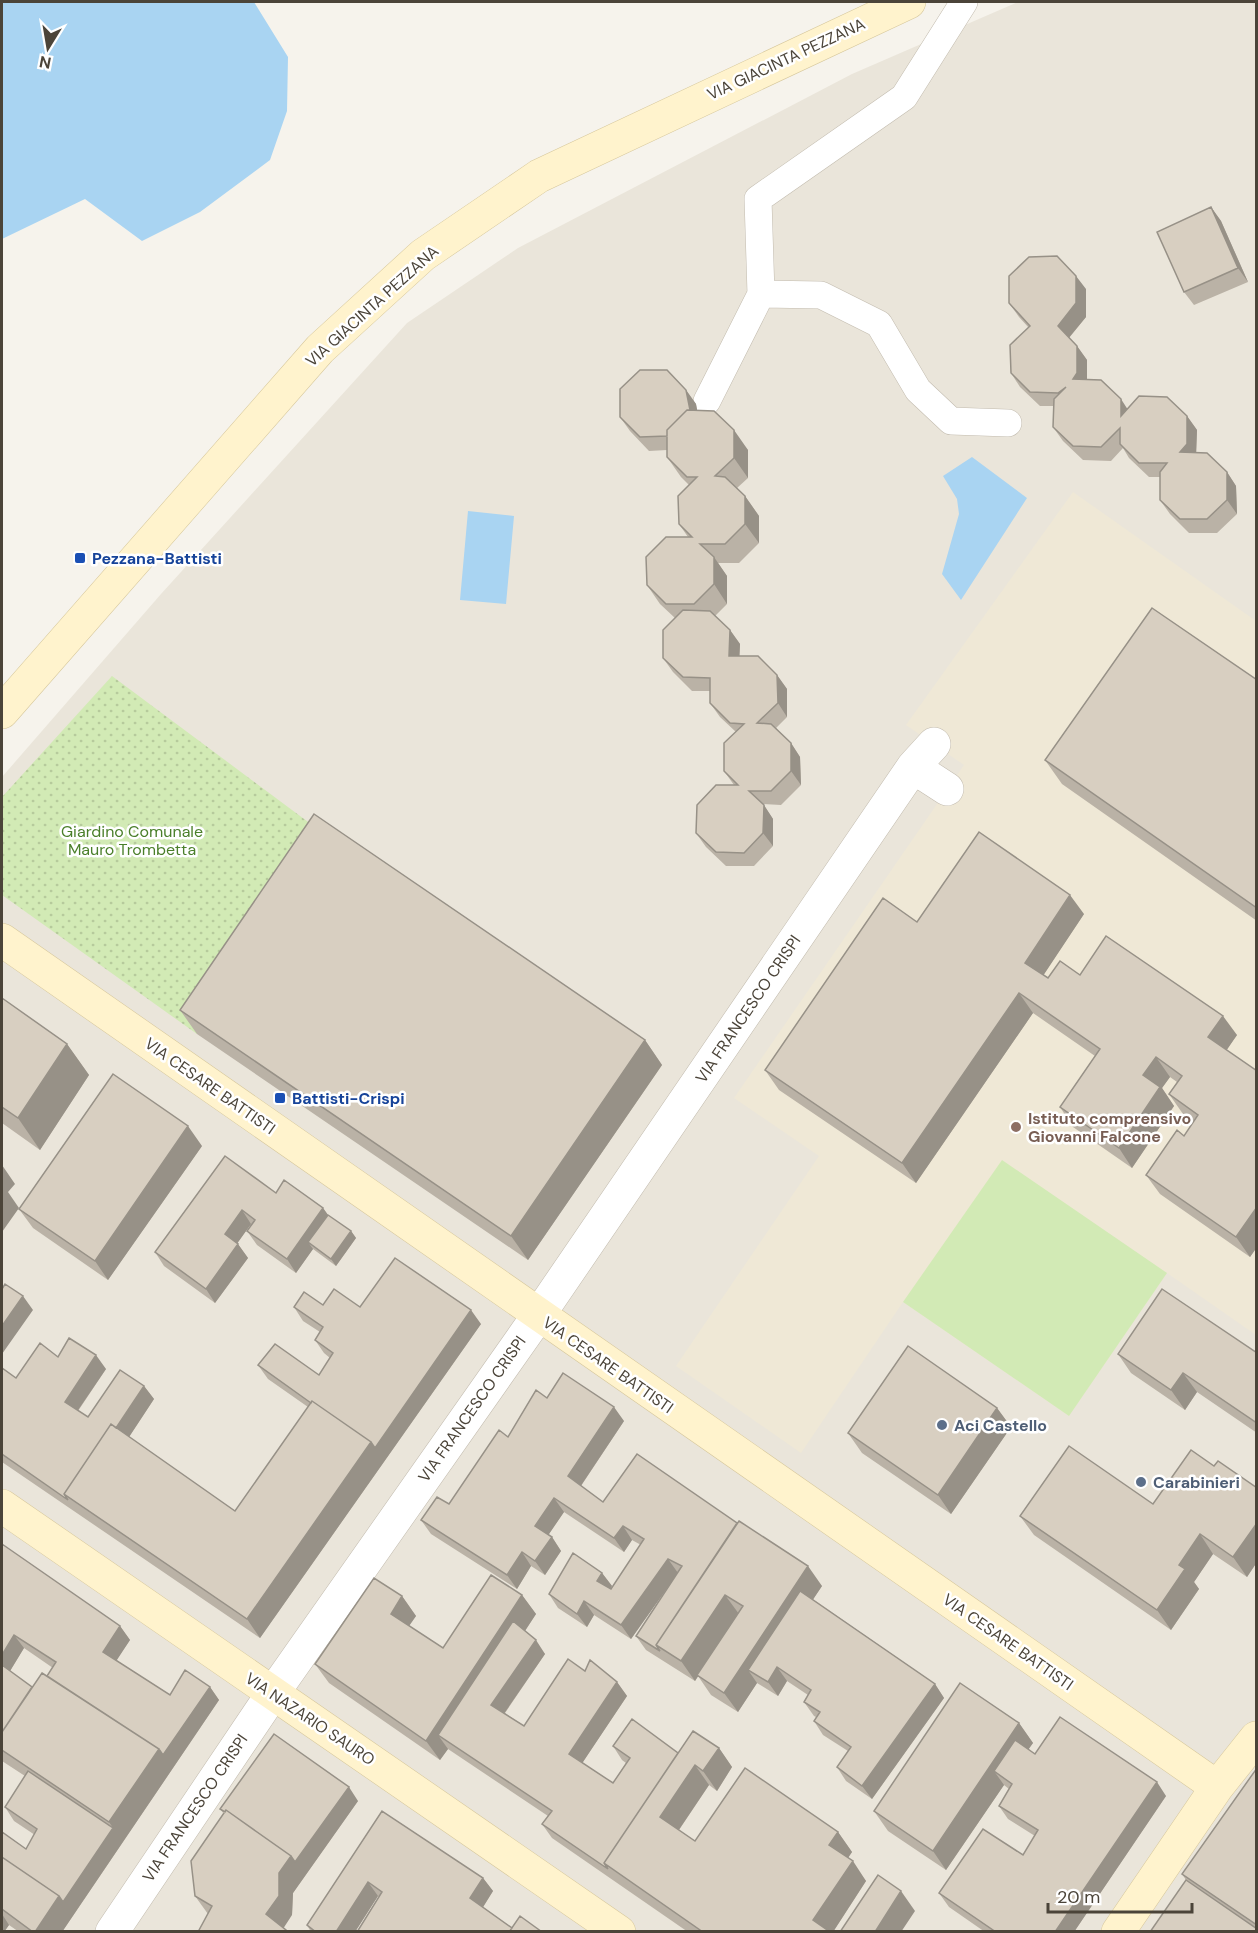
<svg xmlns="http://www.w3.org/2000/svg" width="1258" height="1933" viewBox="0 0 1258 1933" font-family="'DM Sans',sans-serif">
<defs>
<pattern id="park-dots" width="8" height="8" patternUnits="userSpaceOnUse" patternTransform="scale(1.5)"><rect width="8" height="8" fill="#d2eab5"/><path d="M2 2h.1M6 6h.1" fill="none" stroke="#b6ca9c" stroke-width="1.8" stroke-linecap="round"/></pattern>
</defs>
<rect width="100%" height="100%" fill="#f6f3ec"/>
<path fill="#eae5da" d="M1018,2H1256V1931L2,1932V777L161,594L407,323L518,248L852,74Z"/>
<path fill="#efe8d6" d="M1073,492L1256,621V1335L1167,1273L1069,1416L903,1302L801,1453L676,1366L819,1156L734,1098L964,765L906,725Z"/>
<path fill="#d2eab5" d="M1002,1160L1167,1273L1069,1416L903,1302Z"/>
<path fill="url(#park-dots)" d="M112,676L331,839L197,1034L2,895V797Z"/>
<path fill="#a9d4f2" d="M2,2H254L288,57L287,111L270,160L200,212L142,241L85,199L2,239Z
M972,457L1027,498L961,600L942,574L959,514L957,499L943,476Z
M468,511L514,516L506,604L460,600Z"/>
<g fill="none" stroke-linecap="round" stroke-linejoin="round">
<g stroke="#c2bbae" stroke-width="28">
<path id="lane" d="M761,294L821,295L879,324L918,390L951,421L1008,423
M707,401L761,294L758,199L904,97L964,2"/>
</g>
<g stroke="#c2bbae" stroke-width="34">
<path id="street" d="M913,767L947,789
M112,1932L273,1693L538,1316L913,767L934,744"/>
</g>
<g stroke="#d6c79b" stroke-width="34">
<path id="secondary" d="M2,712L320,349L423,255L539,176L909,2
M2,940L1217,1787
M2,1506L619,1932
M1118,1932L1217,1787L1256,1738"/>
</g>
<use href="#lane" stroke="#fff" stroke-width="27"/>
<use href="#street" stroke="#fff" stroke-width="33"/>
<use href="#secondary" stroke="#fff3cd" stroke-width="33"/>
</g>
<path fill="#bab2a6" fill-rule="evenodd" d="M1211,207L1221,221L1248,282L1194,305L1184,292Z
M1086,289V317L1069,338L1077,346L1087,360V380L1127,409L1187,416L1197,430L1196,453L1227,472L1236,486L1237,514L1217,533H1189L1170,514L1160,500V477H1149L1129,458L1123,448L1111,461L1083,460L1063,441L1053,427L1054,406H1040L1020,387L1011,373L1029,328L1019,317L1009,303Z
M686,390L696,404L697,411L748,450V478L737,488L745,496L759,516V543L739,563H718L727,576V604L715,616L730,630L740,644L739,656L777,675L787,689V717L776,728L791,743L800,757L801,785L781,805L763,804L773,819V846L754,866H726L706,847L696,833L734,785L724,771L736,732L720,717L710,703V691H692L673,672L663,658L675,618L660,604L647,585L688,537L679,524L689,485L681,477L667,457V450L649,451L630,431L620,417Z
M1257,680V921L1062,784L1045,760Z
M1084,914L1043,975L1048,978L1080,975L1237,1035L1226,1050L1257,1071V1247L1250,1257L1160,1194L1146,1175L1184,1136L1194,1121L1183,1114L1169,1094L1177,1082L1170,1077L1162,1088L1174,1106L1132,1168L1073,1127L1060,1107L1095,1056L1033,1013L916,1183L779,1090L765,1070L917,922Z
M2,998L67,1044L89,1075L40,1150L2,1123Z
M180,1010L645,1040L662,1065L528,1260L197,1034Z
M202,1146L108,1280L33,1228L19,1209Z
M276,1193L323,1208L328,1215L351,1231L356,1238L336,1266L313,1249L296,1273L257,1245L247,1231L251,1224L237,1243L248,1258L215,1303L164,1266L155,1252Z
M323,1305L360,1307L481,1324L260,1638L2,1462V1368L16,1378L58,1357L106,1369L78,1411L88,1417L144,1386L154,1399L129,1437L235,1511L308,1407L268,1379L258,1365L319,1375L330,1358L324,1353L315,1340L320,1332L303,1321L294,1307Z
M1257,1353V1433L1197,1392L1185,1410L1131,1373L1118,1354Z
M547,1398L624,1421L581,1486L603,1502L822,1586L813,1599L935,1684L944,1698L872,1799L846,1781L837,1767L848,1751L823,1735L814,1721L816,1717L814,1716L804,1702L808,1695L787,1681L778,1696L757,1683L738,1712L711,1695L698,1676L695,1681L646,1650L636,1636L672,1581L631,1639L594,1615L587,1627L558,1608L549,1594L602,1573L612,1586L611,1589L641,1545L632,1540L624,1552L564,1512L548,1535L552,1537L561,1551L545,1575L531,1566L517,1589L431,1534L421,1520L449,1504L508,1437Z
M997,1408L1011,1427L951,1514L862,1453L848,1433Z
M1214,1466L1257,1488V1562L1247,1577L1213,1554L1194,1582L1199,1589L1171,1630L1034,1535L1020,1516L1153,1504Z
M2,1544L120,1626L130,1640L116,1660L170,1695L210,1687L219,1700L62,1932H19L9,1925L4,1932H2V1832L26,1849L35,1835L14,1821L5,1807L25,1776L2,1761ZM24,1648L53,1668L47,1676L32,1687L10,1671Z
M522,1595L536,1614L525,1631L545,1654L505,1713L524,1726L585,1671L617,1682L627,1696L582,1763L613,1783L626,1763L622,1760L613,1746L678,1753L719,1748L732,1767L717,1791L709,1785L679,1830L695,1841L838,1832L852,1852L848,1858L866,1881L833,1932H688L552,1838L542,1824L548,1816L448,1749L440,1760L329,1683L315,1664L402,1596L416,1616L409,1626L443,1648Z
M1019,1723L1033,1743L1028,1749L1035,1754L1166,1796L1074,1932H985L949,1907L939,1893L1023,1855L1035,1836L1008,1819L999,1806L1009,1789L1004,1785L946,1870L888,1831L874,1811Z
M1257,1768V1932L1186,1880L1182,1874Z
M358,1801L293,1893L292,1915L208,1914L195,1896L224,1814L220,1809Z
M382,1811L483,1878L493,1891L483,1907L512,1928L542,1932H357L379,1897L378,1896L355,1932H311L307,1925Z"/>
<path fill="#979187" d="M1211,207L1221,221L1248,282L1238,268Z
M1076,276L1086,289V317L1067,340L1058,326Z
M1077,346L1087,360V387L1073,379Z
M686,390L696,404L701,430L691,416Z
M1121,399L1130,413L1121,416Z
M1187,416L1197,430L1196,458L1180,452Z
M734,430L748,450V478L734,458Z
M1227,472L1236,486L1237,514L1227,500Z
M745,496L759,516V543L745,524Z
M714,557L727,576V604L714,584Z
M730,630L740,644L739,670L729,656Z
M777,675L787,689V717L778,703Z
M791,743L800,757L801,785L791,771Z
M764,805L773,819V846L763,833Z
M1070,895L1084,914L1039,982L1025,963Z
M1019,993L1033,1013L916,1183L902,1163Z
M1223,1016L1237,1035L1222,1057L1208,1037Z
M645,1040L662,1065L528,1260L511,1236Z
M67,1044L89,1075L40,1150L18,1118Z
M1156,1057L1170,1077L1162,1088L1174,1106L1132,1168L1119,1148L1143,1075Z
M188,1126L202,1146L108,1280L95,1261Z
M2,1165L15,1184L8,1192L19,1208L2,1232Z
M1257,1207V1247L1250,1257L1236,1237Z
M323,1208L333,1222L308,1242L313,1249L296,1273L287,1259Z
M242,1210L251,1224L234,1248L225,1234Z
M351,1231L356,1238L336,1266L331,1259Z
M238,1244L248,1258L215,1303L206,1289Z
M23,1296L33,1310L2,1354V1326Z
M471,1310L481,1324L260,1638L247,1619L371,1442Z
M96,1355L106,1369L74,1416L65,1402Z
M1183,1373L1197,1392L1185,1410L1171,1390Z
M144,1386L154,1399L83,1507L70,1498Z
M614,1407L624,1421L578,1490L568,1476Z
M997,1408L1011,1427L951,1514L938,1495Z
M554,1498L564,1512L545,1540L535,1526Z
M1257,1523V1562L1247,1577L1233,1557Z
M623,1526L632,1540L624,1552L614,1538Z
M1200,1534L1213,1554L1194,1582L1199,1589L1171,1630L1157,1610L1179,1565Z
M552,1537L561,1551L545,1575L535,1561Z
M522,1552L531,1566L517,1589L507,1575Z
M668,1559L678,1573L631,1639L621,1625Z
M808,1566L822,1586L761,1678L748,1670L757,1683L738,1712L724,1693Z
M602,1573L612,1586L606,1594L597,1581Z
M522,1595L536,1614L451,1744L438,1735L448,1749L440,1760L426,1741Z
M725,1595L739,1614L695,1681L681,1661Z
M402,1596L416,1616L404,1633L391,1614Z
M584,1601L594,1615L587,1627L577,1614Z
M120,1626L130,1640L113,1666L103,1652Z
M14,1635L24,1648L7,1676L2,1669V1655Z
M536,1640L545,1654L501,1718L491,1705Z
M777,1667L787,1681L778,1696L768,1682Z
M617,1682L627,1696L579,1768L569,1754Z
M935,1684L944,1698L872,1799L862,1786Z
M210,1687L219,1700L62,1932H35L59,1896L113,1828L109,1822L159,1749Z
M1019,1723L1033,1743L1007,1780L994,1771L1004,1785L946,1870L933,1851Z
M719,1748L732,1767L717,1791L703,1771Z
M695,1765L709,1785L674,1837L609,1867Z
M1157,1782L1166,1796L1074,1932H1055Z
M349,1787L358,1801L293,1893L292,1915L281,1932L266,1914L279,1873L291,1856Z
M838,1832L852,1852L843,1865L829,1845Z
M853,1861L866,1881L833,1932H821L813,1920Z
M483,1878L493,1891L480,1912L470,1898Z
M368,1882L378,1896L355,1932H336Z
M901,1891L915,1911L901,1932H875Z
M2,1914L9,1925L4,1932H2Z"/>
<path fill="#d8cfc1" stroke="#979187" stroke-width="1.5" d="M1211,207L1238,268L1184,292L1157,232Z
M1057,256L1076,276V303L1058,326L1077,346V373L1073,379L1101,380L1121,399V416L1139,396L1167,397L1187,416V444L1180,452L1207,453L1227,472V500L1207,519H1180L1160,500V472L1167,463H1139L1120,444V428L1101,447L1073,446L1053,427L1054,399L1066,387L1058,393L1030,392L1011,373L1010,345L1030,326L1009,303V276L1029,257Z
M640,370H667L686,390L690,410H687L667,430V436L640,437L620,417V389Z
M687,410L714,411L734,430V458L715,476L725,477L745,496V524L725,544H700L714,557V584L694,604H666L647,585L646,557L666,537H692L679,524L678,496L697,477H687L667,457V430Z
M1152,608L1257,680V908L1045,760Z
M683,610L710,611L730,630L729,656H758L777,675L778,703L757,723L771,724L791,743V771L771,791H749L764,805L763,833L744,853L716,852L696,833L697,805L716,785H738L724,771V743L744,724L730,723L710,703V678L683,677L663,658V630Z
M314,814L645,1040L511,1236L180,1010Z
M979,832L1070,895L1025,963L1048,978L1060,961L1080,975L1106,936L1223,1016L1208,1037L1257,1071V1207L1236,1237L1146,1175L1177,1130L1184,1136L1198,1115L1169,1094L1182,1076L1156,1057L1143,1075L1160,1087L1119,1148L1060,1107L1100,1049L1019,993L902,1163L765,1070L883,898L917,922Z
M2,998L67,1044L18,1118L2,1107Z
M113,1074L188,1126L95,1261L19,1209Z
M225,1156L276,1193L284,1180L323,1208L287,1259L247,1231L255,1220L242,1210L225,1234L238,1244L206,1289L155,1252Z
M328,1215L351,1231L331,1259L308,1242Z
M395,1258L471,1310L375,1448L371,1442L312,1401L311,1403L258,1365L275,1344L319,1375L333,1353L315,1340L323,1327L294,1307L304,1292L323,1305L334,1289L360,1307Z
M5,1284L23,1296L2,1326V1289Z
M1162,1289L1257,1353V1423L1183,1373L1171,1390L1118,1354Z
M69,1338L96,1355L65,1402L88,1417L120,1370L144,1386L116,1428L111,1424L64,1494L68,1500L2,1454V1368L16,1378L40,1343L58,1357Z
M908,1346L997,1408L938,1495L848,1433Z
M563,1373L614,1407L568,1476L603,1502L637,1454L737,1523L656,1645L660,1651L636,1636L682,1566L668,1559L621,1625L584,1601L577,1614L549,1594L573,1553L602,1573L597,1581L611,1589L644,1539L623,1526L614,1538L554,1498L535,1526L552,1537L535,1561L522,1552L507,1575L421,1520L437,1497L449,1504L499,1430L508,1437L536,1390L547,1398Z
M312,1401L371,1442L247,1619L64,1494L111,1424L235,1511Z
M1069,1446L1153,1504L1191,1450L1214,1466L1218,1461L1257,1488V1523L1233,1557L1200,1534L1179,1565L1185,1569L1157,1610L1020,1516Z
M739,1521L808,1566L724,1693L697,1675L743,1606L725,1595L681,1661L656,1645Z
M2,1544L120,1626L103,1652L170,1695L185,1670L210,1687L163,1755L159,1749L47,1676L56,1662L14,1635L2,1655Z
M491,1575L522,1595L426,1741L315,1664L374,1578L402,1596L391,1614L443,1648Z
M800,1591L935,1684L862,1786L837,1767L851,1747L814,1721L820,1712L804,1702L811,1690L777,1667L768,1682L748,1670Z
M513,1621L536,1640L491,1705L524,1726L568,1659L585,1671L590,1660L617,1682L569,1754L613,1783L630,1758L613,1746L632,1719L678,1753L604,1863L608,1869L542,1824L552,1811L438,1735Z
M2,1665L32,1687L2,1732Z
M42,1673L159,1749L109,1822L2,1750V1732Z
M960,1683L1019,1723L933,1851L874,1811Z
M1060,1717L1157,1782L1055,1932H996L939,1893L983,1829L1023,1855L1038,1830L999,1806L1012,1784L994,1771L1015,1740L1035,1754Z
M693,1731L719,1748L703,1771L695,1765L660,1817L695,1841L745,1768L838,1832L829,1845L853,1861L813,1920L830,1932H703L604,1863Z
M274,1734L349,1787L295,1862L291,1856L226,1810L225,1812L220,1809Z
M1257,1768V1925L1182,1874Z
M28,1771L113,1828L63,1902L59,1896L2,1857V1832L26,1849L37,1829L5,1807Z
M226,1810L291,1856L279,1873V1896L266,1914L286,1930L285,1932H198L212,1906L195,1896L191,1861Z
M382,1811L483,1878L470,1898L512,1928L509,1932H357L382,1892L368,1882L336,1932H316L307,1925Z
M2,1857L59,1896L35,1932H33L2,1909Z
M878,1875L901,1891L875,1932H840Z
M1186,1880L1257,1929V1932H1150Z
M520,1916L542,1932H509Z"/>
<g fill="#1a4fb4" stroke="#fff" stroke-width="2">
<rect x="74" y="552" width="12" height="12" rx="3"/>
<rect x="274" y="1092" width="12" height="12" rx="3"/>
</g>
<circle fill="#8d6e63" stroke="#fff" stroke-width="2" cx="1016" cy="1127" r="6"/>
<g fill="#5c6f8a" stroke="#fff" stroke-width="2">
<circle cx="942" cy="1425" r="6"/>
<circle cx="1141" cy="1482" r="6"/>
</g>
<g text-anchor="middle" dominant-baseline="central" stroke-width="5" stroke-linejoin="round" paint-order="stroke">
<g font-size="16" fill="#4b4439" stroke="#fff">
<text transform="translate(786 59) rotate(-25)">VIA GIACINTA PEZZANA</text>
<text transform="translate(372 306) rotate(-42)">VIA GIACINTA PEZZANA</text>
<text transform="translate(748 1009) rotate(-56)">VIA FRANCESCO CRISPI</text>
<text transform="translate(210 1086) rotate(35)">VIA CESARE BATTISTI</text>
<text transform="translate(608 1365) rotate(35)">VIA CESARE BATTISTI</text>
<text transform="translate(472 1409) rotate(-55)">VIA FRANCESCO CRISPI</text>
<text transform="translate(1008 1642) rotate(35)">VIA CESARE BATTISTI</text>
<text transform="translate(310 1719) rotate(34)">VIA NAZARIO SAURO</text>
<text transform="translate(195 1808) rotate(-56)">VIA FRANCESCO CRISPI</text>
</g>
<g font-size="16" font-weight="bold" fill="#164399" stroke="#fff" text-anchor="start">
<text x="92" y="558">Pezzana-Battisti</text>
<text x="292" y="1098">Battisti-Crispi</text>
</g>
<g font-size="16" fill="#4a7f2a" stroke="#fff">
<text x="132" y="831">Giardino Comunale<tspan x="132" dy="18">Mauro Trombetta</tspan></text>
</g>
<g font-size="16" font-weight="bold" fill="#785e54" stroke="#fff" text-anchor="start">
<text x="1028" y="1118">Istituto comprensivo<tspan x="1028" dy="18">Giovanni Falcone</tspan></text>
</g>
<g font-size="16" font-weight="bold" fill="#4e5e75" stroke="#fff" text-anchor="start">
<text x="954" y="1425">Aci Castello</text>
<text x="1153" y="1482">Carabinieri</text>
</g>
</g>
<rect width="1258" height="1933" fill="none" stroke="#4b4439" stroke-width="6"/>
<g transform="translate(48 48) rotate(191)" stroke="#ffffff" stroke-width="4.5" paint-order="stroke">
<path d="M0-4.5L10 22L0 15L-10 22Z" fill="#4b4439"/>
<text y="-9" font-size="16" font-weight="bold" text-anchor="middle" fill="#4b4439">N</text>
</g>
<path d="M1048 1903v9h144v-9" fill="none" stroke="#4b4439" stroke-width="3"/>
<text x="1057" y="1903" font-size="18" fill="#4b4439" stroke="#ffffff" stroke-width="4.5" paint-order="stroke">20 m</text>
</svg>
